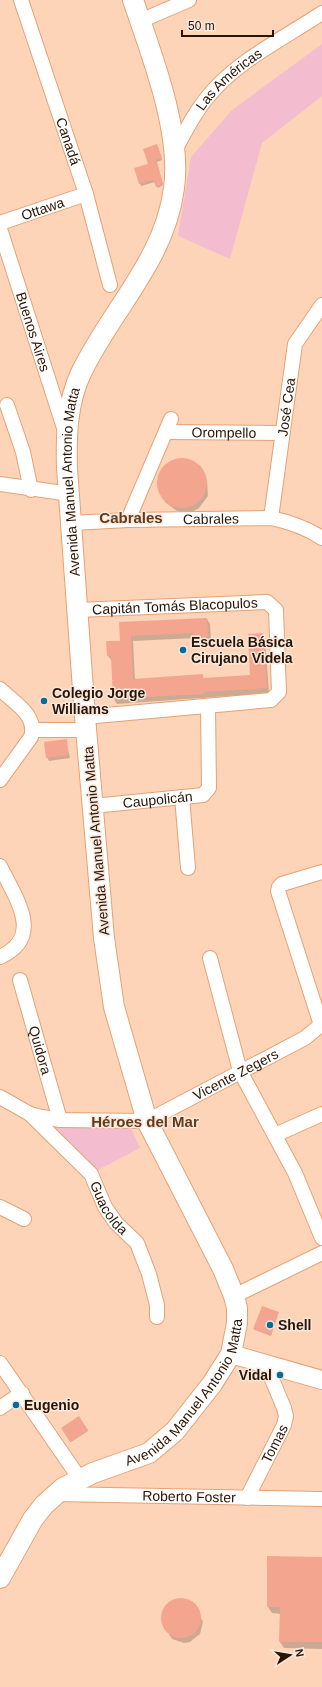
<svg xmlns="http://www.w3.org/2000/svg" width="322" height="1687" viewBox="0 0 322 1687" font-family="Helvetica,sans-serif">
<rect width="100%" height="100%" fill="#fed4b8"/>
<path fill="#f3bdcf" d="M322,44V96L262,143L230,259L178,236L191,157L232,110Z
M47,1123L130,1126L140,1148L94,1172L83,1155Z"/>
<path fill="#0003" d="M158,147L162,160L157,162L163,185L158,188L155,182L141,186L135,169L149,165Z
M179,459L187,460L200,468L207,481L208,496L199,508L192,512L177,511L165,502L159,489L158,481L165,466Z
M207,619L210,624L211,642L198,643L195,638L133,641L135,680L202,675L204,679L251,676L262,634L265,639L269,693L117,704L114,699L112,661L108,656L121,642L120,623Z
M66,741L70,758L49,761L47,757Z
M278,1313L271,1336L255,1330L254,1329Z
M79,1417L88,1431L71,1442L62,1428Z
M322,1558V1649L284,1648L280,1642L281,1614L272,1613L268,1607Z
M177,1599L189,1601L194,1604L203,1622L200,1634L190,1642L184,1643L172,1639L162,1622V1616L166,1605Z"/>
<path fill="#f4a590" d="M157,144L162,158L156,160L163,184L156,187L153,180L139,184L134,168L148,164L143,149Z
M157 483a25 25 0 1 1 50 0a25 25 0 1 1-50 0Z
M207,618L208,637L194,638L193,633L131,636L133,679L203,674V678L250,675L248,634L263,633L267,688L204,692V694L113,699L111,656H107L106,641H120L119,622Z
M67,739L68,755L46,758L44,742Z
M262,1306L279,1312L271,1335L253,1329Z
M79,1416L88,1430L70,1442L61,1428Z
M267,1556L322,1557V1642H279L280,1607H267Z
M161 1618a20 20 0 1 1 40 0a20 20 0 1 1-40 0Z"/>
<g fill="none" stroke-linecap="round" stroke-linejoin="round">
<g stroke="#e4a274" stroke-width="16">
<g id="minor">
<path id="s1" d="M21,0L86,194L110,285"/>
<path d="M140,21L189,0"/>
<path id="s2" d="M175,150C186,130 196,110 211,93C239,60 286,37 322,13"/>
<path id="s3" d="M0,223L86,194"/>
<path id="s4" d="M0,229L65,431"/>
<path d="M7,405L23,452L31,490"/>
<path id="s5" d="M166,432L281,433"/>
<path d="M0,484L70,494"/>
<path id="s6" d="M271,518L295,344L322,305"/>
<path d="M128,520L171,419"/>
<path id="s7" d="M72,523L128,520L271,518C290,522 305,527 322,538"/>
<path id="s8" d="M78,610L267,602L276,610L279,692L271,700L85,717"/>
<path d="M0,689C13,702 38,715 31,737L0,780"/>
<path d="M33,730H87"/>
<path d="M182,797L188,868"/>
<path id="s9" d="M93,806L203,795L209,788L208,706"/>
<path d="M0,866C15,897 45,937 0,957"/>
<path d="M210,958L240,1071L295,1173L322,1238"/>
<path id="s10" d="M20,980L60,1120"/>
<path d="M321,1025L278,891L279,887L282,884L322,872"/>
<path id="s11" d="M0,1097L30,1114L42,1117L60,1120L147,1121L305,1038L322,1024"/>
<path id="s12" d="M30,1114L91,1174L105,1207L116,1223L137,1243L149,1274L157,1305V1317"/>
<path d="M275,1135L322,1114"/>
<path d="M0,1207L24,1219"/>
<path d="M234,1296L322,1253"/>
<path d="M0,1363L80,1479"/>
<path d="M0,1408L22,1393"/>
<path id="s13" d="M55,1494L322,1499"/>
<path id="s14" d="M247,1498L284,1425L286,1416L284,1408L266,1365"/>
</g>
</g>
<g stroke="#e4a274" stroke-width="20">
<path id="tertiary" d="M231,1354L322,1380"/>
</g>
<g stroke="#e4a274" stroke-width="22">
<g id="secondary">
<path id="s15" d="M0,1578L33,1519L44,1505L63,1488L93,1473L149,1453L175,1431L212,1384L231,1354L237,1323V1308L234,1296L223,1269L147,1121L114,1007L104,938L85,717L67,468C66,436 67,403 81,373C111,310 165,260 174,188C182,132 151,53 133,0"/>
</g>
</g>
<use href="#minor" stroke="#fff" stroke-width="14"/>
<use href="#tertiary" stroke="#fff" stroke-width="18"/>
<use href="#secondary" stroke="#fff" stroke-width="20"/>
</g>
<g fill="#016c99" stroke="#f6e8de" stroke-width="1.5">
<circle cx="183" cy="650" r="4"/>
<circle cx="44" cy="701" r="4"/>
<circle cx="270" cy="1325" r="4"/>
<circle cx="280" cy="1375" r="4"/>
<circle cx="16" cy="1405" r="4"/>
</g>
<g text-anchor="middle" dominant-baseline="central" stroke-width="3" stroke-linejoin="round" paint-order="stroke">
<g font-size="14" fill="#2c1402" stroke="#f6e8de">
<text stroke="none"><textPath href="#s2" startOffset="90">Las Américas</textPath></text>
<text stroke="none"><textPath href="#s1" startOffset="149">Canadá</textPath></text>
<text stroke="none"><textPath href="#s3" startOffset="45">Ottawa</textPath></text>
<text stroke="none"><textPath href="#s4" startOffset="108">Buenos Aires</textPath></text>
<text stroke="none"><textPath href="#s6" startOffset="112">José Cea</textPath></text>
<text stroke="none"><textPath href="#s5" startOffset="58">Orompello</textPath></text>
<text stroke="none"><textPath href="#s15" startOffset="1234">Avenida Manuel Antonio Matta</textPath></text>
<text stroke="none"><textPath href="#s7" startOffset="139">Cabrales</textPath></text>
<text stroke="none"><textPath href="#s8" startOffset="97">Capitán Tomás Blacopulos</textPath></text>
<text stroke="none"><textPath href="#s9" startOffset="65">Caupolicán</textPath></text>
<text transform="translate(96 841) rotate(-95)">Avenida Manuel Antonio Matta</text>
<text stroke="none"><textPath href="#s10" startOffset="73">Quidora</textPath></text>
<text stroke="none"><textPath href="#s11" startOffset="252">Vicente Zegers</textPath></text>
<text stroke="none"><textPath href="#s12" startOffset="124">Guacolda</textPath></text>
<text stroke="none"><textPath href="#s15" startOffset="274">Avenida Manuel Antonio Matta</textPath></text>
<text stroke="none"><textPath href="#s14" startOffset="61">Tomas</textPath></text>
<text stroke="none"><textPath href="#s13" startOffset="134">Roberto Foster</textPath></text>
</g>
<g font-size="14" font-weight="bold" fill="#2c1402" stroke="#f6e8de" text-anchor="start">
<text x="191" y="642">Escuela Básica<tspan x="191" dy="16">Cirujano Videla</tspan></text>
<text x="52" y="693">Colegio Jorge<tspan x="52" dy="16">Williams</tspan></text>
<text x="278" y="1325">Shell</text>
<text x="272" y="1375" text-anchor="end">Vidal</text>
<text x="24" y="1405">Eugenio</text>
</g>
<g font-size="15" font-weight="bold" fill="#673a16" stroke="#f6e8de">
<text x="131" y="517">Cabrales</text>
<text x="145" y="1121">Héroes del Mar</text>
</g>
</g>
<g transform="translate(290 1655) rotate(78)" stroke="#f6e8de" stroke-width="3" paint-order="stroke">
<path d="M0-3L7 15L0 10L-7 15Z" fill="#2c1402"/>
<text y="-6" font-size="11" font-weight="bold" text-anchor="middle" fill="#2c1402">N</text>
</g>
<path d="M182 30v6h91v-6" fill="none" stroke="#2c1402" stroke-width="2"/>
<text x="188" y="30" font-size="12" fill="#2c1402" stroke="#f6e8de" stroke-width="3" paint-order="stroke">50 m</text>
</svg>
